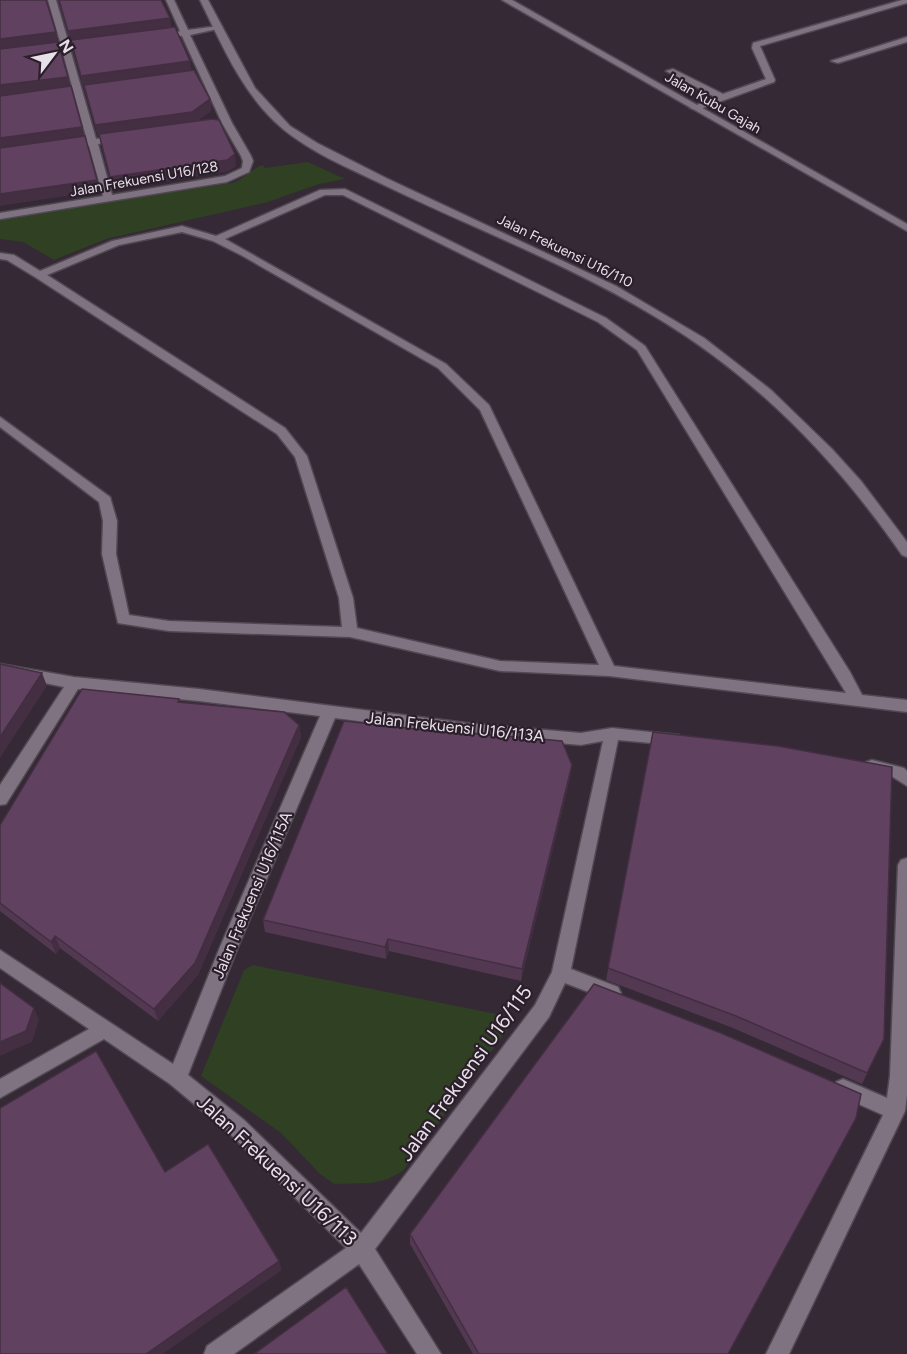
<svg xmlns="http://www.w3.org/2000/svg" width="907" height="1354" viewBox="0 0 907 1354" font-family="Figtree,sans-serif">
<rect width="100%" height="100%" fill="#342935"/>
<path fill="#2f4023" d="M308,162L345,179L319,184L268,202L106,239L54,260L23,242L0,239V218L232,183C245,179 253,167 263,165L265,168Z
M253,965L516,1018L403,1171L388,1179L372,1183L334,1184L320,1174L281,1133L201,1076L244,970Z"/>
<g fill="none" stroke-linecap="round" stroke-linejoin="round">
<g stroke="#504852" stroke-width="3">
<path id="minor" d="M48,0H56L69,44L90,42L94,44L70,49L96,139L121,135L126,138L98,144L112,195L225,176L242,168L243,161L241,156L222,123L182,36L173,34L180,31L166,0H174L188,30L218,26L222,28L190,35L232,123L251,156L253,161L249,172L227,182L0,219V213L103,196L89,146L67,149L62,146L87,140L62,50L0,58V52L61,45Z
M902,0H907V3L760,46L775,80L774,82L697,110L690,108L715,97L666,71L673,69L723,94L766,79L752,48L753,43Z
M907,37V42L838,63L831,61Z
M345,189L606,318L645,346L850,672L862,695L907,700V712L609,676L500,671L350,637L169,631L118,623L102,554L103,521L99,502L0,427V417L110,497L117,521L116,554L129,615L169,621L342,627L339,598L295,457L277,434L35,277L7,260L0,259V253L14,255L40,271L112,241L182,226L216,236L320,190ZM325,195H343L598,322L637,350L846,693L614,666L489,405L446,364L225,239ZM182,232L213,241L241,255L438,368L480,410L599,665L500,661L357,628L353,598L307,456L285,428L47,275L119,245Z
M0,664L74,677L199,689L466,723L581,733L612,728L679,735L681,739L679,743L673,745L618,740L571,969L618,987L621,993L618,999L612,1001L565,983L549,1017L375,1249L441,1354H417L359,1264L234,1354H204L207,1346L346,1248L230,1134L170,1084L104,1039L0,1098V1079L89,1029L0,968V950L173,1064L220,947L320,716L199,701L78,689L6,804L0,805V785L64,687L0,674ZM335,718L466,735L581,745L603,741L552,972L535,1005L361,1233L244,1120L188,1075L238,947Z
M872,760L904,768L907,771V786L893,777L866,770L864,766L866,762Z
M907,858V1095L905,1111L789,1354H766L883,1115L836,1094L833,1088L836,1082L843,1079L887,1098L890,1076L898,865L901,860Z"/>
</g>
<g stroke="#504852" stroke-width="3">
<path id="tertiary" d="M200,0H208L255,88L290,126L317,143L386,178L616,286L704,338L771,390L832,449L861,481L907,542V557L902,555C837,461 758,379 659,319C573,266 477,230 386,186C349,168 304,150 274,121C240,88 221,43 200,0Z
M502,0H512L907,224V231Z"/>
</g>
<use href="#minor" fill="#807381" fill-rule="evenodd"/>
<use href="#tertiary" fill="#807381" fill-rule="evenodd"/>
</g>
<path fill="#533852" d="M58,0H161L170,18L171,28L191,71L210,99L211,111L197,121L236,166L228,171L113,189L99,136H98Z
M180,703L299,725L301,737L198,975L158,1021L60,948L56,954L0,911V825Z
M653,732L884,1039L862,1084L733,1028L606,980Z
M470,735L572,765L570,778L521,981L389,951L386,959L265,932L263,920Z
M410,1234L728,1354H473L410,1244Z"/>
<path fill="#432e42" d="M170,18L171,29L71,42L68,31Z
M56,32L58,43L0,50V39Z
M190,61L192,72L84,87L81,76Z
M68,77L70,88L0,97V85Z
M210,99L211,111L194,123L98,136L95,125Z
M82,127L84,138L0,150V138Z
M235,154L236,166L228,171L113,189L110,177Z
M97,180L99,191L0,206V194Z
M42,673L47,686L0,758V737Z
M299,725L301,737L198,975L158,1021L154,1009Z
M572,765L570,778L521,981L522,969Z
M55,936L60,948L56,954L51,942Z
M388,939L389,951L386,959L385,947Z
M34,1008L39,1020L32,1042L0,1056V1042Z
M279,1261L282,1270L163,1354H146Z"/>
<path fill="#60415f" stroke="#432e42" stroke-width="1.5" d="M0,0H46L56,32L0,39Z
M59,0H161L170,18L68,31Z
M175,27L190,61L81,76L71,40Z
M58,42L68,77L0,85V49Z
M194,70L210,99L192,112L95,125L84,85Z
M71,86L82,127L0,138V96Z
M212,119L219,120L235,154L227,160L110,177L99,134Z
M85,136L97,180L0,194V148Z
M0,664L42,673L0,737Z
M82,689L179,699L178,702L284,712L299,725L195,963L154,1009L55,936L51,942L0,903V825Z
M344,721L470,735L471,733L562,741L572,765L522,969L388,939L385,947L263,920Z
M653,732L778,746L892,767L884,1039L867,1073L736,1016L608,968Z
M0,983L34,1008L26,1031L0,1042Z
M594,984L721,1033L861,1094L856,1118L728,1354H479L410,1234Z
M96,1051L165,1172L208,1144L279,1261L146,1354H0V1108Z
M346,1287L388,1354H254Z"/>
<g text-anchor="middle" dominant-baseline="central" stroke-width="4.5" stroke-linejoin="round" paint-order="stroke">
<g font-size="14" fill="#e8e0e8" stroke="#2a1f2b">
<text transform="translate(713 103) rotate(30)">Jalan Kubu Gajah</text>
<text transform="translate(144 179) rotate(-10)">Jalan Frekuensi U16/128</text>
<text transform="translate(565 251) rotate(26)">Jalan Frekuensi U16/110</text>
</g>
<g font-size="16" fill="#e8e0e8" stroke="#2a1f2b">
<text transform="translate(455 727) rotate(6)">Jalan Frekuensi U16/113A</text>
<text transform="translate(252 895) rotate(-67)">Jalan Frekuensi U16/115A</text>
</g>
<g font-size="20" fill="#e8e0e8" stroke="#2a1f2b">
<text transform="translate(465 1073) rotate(-54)">Jalan Frekuensi U16/115</text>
<text transform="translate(277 1170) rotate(43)">Jalan Frekuensi U16/113</text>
</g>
</g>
<g transform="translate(54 54) rotate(58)" stroke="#2a1f2b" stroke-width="4.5" paint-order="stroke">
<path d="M0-4.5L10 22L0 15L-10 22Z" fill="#e8e0e8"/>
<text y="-9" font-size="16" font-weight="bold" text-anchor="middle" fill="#e8e0e8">N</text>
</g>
</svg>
